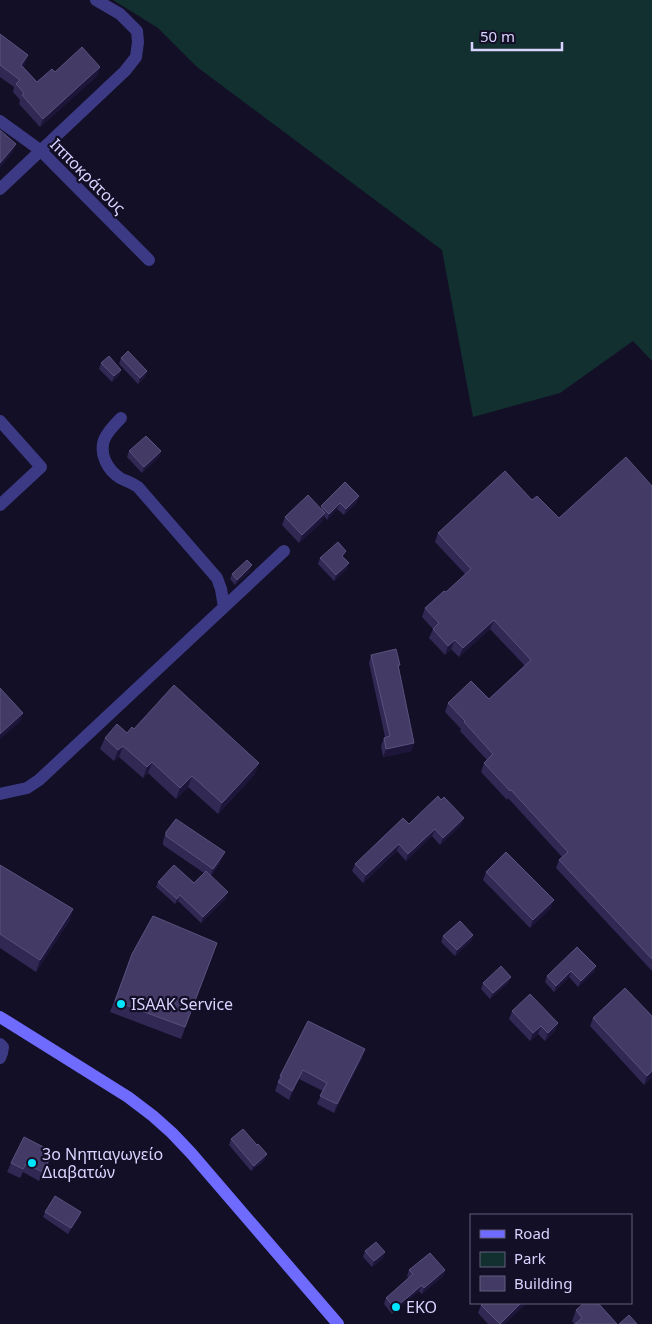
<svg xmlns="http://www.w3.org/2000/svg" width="652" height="1324" viewBox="0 0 652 1324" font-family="'Noto Sans',sans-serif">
<rect width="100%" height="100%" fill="#130f26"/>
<path fill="#12302f" d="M113,0H652V361L633,341L560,393L473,417L442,250L197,67L158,28Z"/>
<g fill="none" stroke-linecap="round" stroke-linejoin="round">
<path stroke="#3d3a85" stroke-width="12" d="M0,121L40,150L149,260
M0,189L125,71L136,57L138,42L137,31L120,14L96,0
M121,418C115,424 107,432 104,440C99,455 108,470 120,478C126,481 132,483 138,487L217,578L221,589L224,607
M0,421L41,467L0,505
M0,794L27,788L39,780L284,551
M0,1044L3,1047L2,1053L0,1058"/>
<path stroke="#6f6bff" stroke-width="12" d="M0,1017L128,1097L153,1116L172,1133L191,1153L338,1324"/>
</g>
<path fill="#312854" d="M0,34L25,64L23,67L37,82L55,72L100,67L97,76L40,127L19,104L20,100L13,92L14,87L0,77Z
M121,358L147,371L145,377L138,384L119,364Z
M101,363L121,370L119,375L112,382L99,369Z
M129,451H161L159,457L142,473L127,457Z
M345,482L357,502L344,515L337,509L327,520L324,516L322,522L299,543L282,525L285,517L321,508V506Z
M652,486V971L556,868L559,860L562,857L508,798L507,800L481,772L484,763L487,760L460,731L461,729L445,712L448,703L489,699L525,666L490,629L459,657L451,649L445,655L429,638L433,629L422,617L425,608L446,592L465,574L435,542L438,533L532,500L559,518Z
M344,557L347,569L334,581L318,564L320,558Z
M250,571L235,585L230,579L232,574Z
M371,655L400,665L398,668L412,751L383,757L381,746L384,738L385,737L369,663Z
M134,729L255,774L218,814L188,787L176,799L148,773L143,778L119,757L114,761L100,749L105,738L127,733Z
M409,824L461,825L440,845L432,836L406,861L397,851L363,883L352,871L355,864Z
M166,832L221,861L211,876L226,898L201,923L178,901L175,904L156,887L158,882L194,883L204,873L163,845V841Z
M0,865L73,909L69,921L36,972L0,948Z
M486,872L551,908L530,928L483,880Z
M473,935L471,941L455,956L441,942L443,936Z
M217,943L181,1039L110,1012L132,954Z
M596,966L594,972L578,987L569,977L554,992L545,982L547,976Z
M509,982L490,999L481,989L483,983Z
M512,1011L558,1023L555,1031L545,1041L538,1034L530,1041L509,1019Z
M593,1018L652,1077L644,1085L590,1026Z
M308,1021L362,1058L334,1113L317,1104L323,1091L299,1079L289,1100L275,1091L280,1076Z
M231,1139L265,1160L251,1171L229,1145Z
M50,1161L39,1181L23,1172L20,1178L7,1172L11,1163Z
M45,1212H81L79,1218L68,1234L43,1217Z
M365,1251L383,1258L372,1267L363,1257Z
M409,1270H445L443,1276L422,1294L419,1291L392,1314L384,1304L386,1298L409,1278L407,1276Z
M481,1305L505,1324H488L478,1313Z
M576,1310L617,1324H574L572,1321Z"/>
<path fill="#1d163a" d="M28,55L25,64L18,73L21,65Z
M100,67L97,76L40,127L43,119Z
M16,144L13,152L0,168V163Z
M121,370L119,375L112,382L114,376Z
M147,371L145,377L138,384L140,378Z
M161,451L159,457L142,473L144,467Z
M359,496L357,502L344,515L346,509Z
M340,503L337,509L327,520L329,514Z
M325,513L322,522L299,543L302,535Z
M349,563L347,569L334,581L336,575Z
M252,565L250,571L235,585L237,580Z
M494,620L490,629L459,657L463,648Z
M455,640L451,649L445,655L448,646Z
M23,713L20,722L0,739V734Z
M414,743L412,751L383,757L386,749Z
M123,746L119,757L114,761L118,750Z
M152,762L148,773L143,778L147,767Z
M259,763L255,774L218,814L222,803Z
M192,776L188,787L176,799L180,788Z
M464,818L461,825L440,845L443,838Z
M435,829L432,836L406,861L408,854Z
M399,844L397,851L363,883L366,875Z
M225,852L221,861L210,877L213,869Z
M228,892L226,898L201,923L203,917Z
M180,895L178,901L175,904L177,899Z
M554,900L551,908L530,928L533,920Z
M73,909L69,921L36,972L40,960Z
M473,935L471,941L455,956L457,950Z
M596,966L594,972L578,987L581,981Z
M571,971L569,977L554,992L556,986Z
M511,977L509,982L490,999L493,993Z
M558,1023L555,1031L545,1041L548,1033Z
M541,1026L538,1034L530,1041L533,1033Z
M365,1049L362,1058L334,1113L337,1104Z
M303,1070L299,1079L289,1100L292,1091Z
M652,1071V1077L644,1085L647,1076Z
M53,1152L50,1161L39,1181L43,1172Z
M267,1154L265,1160L251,1171L254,1166Z
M81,1212L79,1218L68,1234L71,1228Z
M385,1252L383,1258L372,1267L374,1261Z
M445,1270L443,1276L422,1294L424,1288Z
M422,1285L419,1291L392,1314L395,1308Z
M521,1303H527L505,1324H500Z"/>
<path fill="#433a66" stroke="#5a527e" d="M0,34L28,55L21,65L37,82L52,69L55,72L82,47L100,67L43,119L22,95L24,93L16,84L20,80L0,65Z
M0,130L16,144L0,163Z
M128,351L147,371L140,378L121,358Z
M109,356L121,370L114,376L101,363Z
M146,436L161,451L144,467L129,451Z
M626,457L652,486V959L559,860L568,852L511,790L510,791L484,763L493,754L464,722L465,721L448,703L471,681L489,699L531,660L494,620L463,648L455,640L448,646L433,629L439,623L425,608L444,591L446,592L471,569L438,533L505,471L532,500L537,496L559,518Z
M345,482L359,496L346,509L340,503L329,514L321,506Z
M308,495L325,513L302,535L285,517Z
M338,542L346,551L342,556L349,563L336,575L320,558Z
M247,560L252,565L237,580L232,574Z
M396,649L400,665H398L414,743L386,749L384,738L390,736L371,655Z
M174,685L259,763L222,803L192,776L180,788L152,762L147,767L123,746L118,750L105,738L117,724L127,733L132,727L134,729Z
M0,688L23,713L0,734Z
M438,796L441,800L444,797L464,818L443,838L435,829L408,854L399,844L366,875L355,864L403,818L409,824Z
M176,819L225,852L213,869L166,836V832Z
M506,852L554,900L533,920L486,872Z
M0,865L73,909L40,960L0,934Z
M174,865L194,883L206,871L228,892L203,917L180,895L177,899L158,882Z
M153,916L217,943L185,1027L115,1001L132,954Z
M460,921L473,935L457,950L443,936Z
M577,947L596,966L581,981L571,971L556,986L547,976Z
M501,966L511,977L493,993L483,983Z
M625,988L652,1016V1071L647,1076L593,1018Z
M530,994L558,1023L548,1033L541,1026L533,1033L512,1011Z
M308,1021L365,1049L337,1104L320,1096L327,1083L303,1070L292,1091L278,1082L282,1077L280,1076Z
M243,1129L257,1145L258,1144L267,1154L254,1166L231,1139Z
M24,1137L53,1152L43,1172L26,1164L23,1169L11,1163Z
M55,1196L81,1212L71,1228L45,1212Z
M376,1242L385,1252L374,1261L365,1251Z
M430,1253L445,1270L424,1288L422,1285L395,1308L386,1298L413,1274L409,1270Z
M483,1303H521L500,1324L481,1305Z
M584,1303H598L617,1324H575L582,1318L576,1310Z
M629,1315L637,1324H619Z"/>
<g fill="#00e5ff" stroke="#130f26" stroke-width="2">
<circle cx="121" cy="1004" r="5"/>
<circle cx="32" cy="1163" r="5"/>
<circle cx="396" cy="1307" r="5"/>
</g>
<g text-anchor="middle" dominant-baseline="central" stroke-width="4.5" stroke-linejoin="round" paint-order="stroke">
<g font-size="16" fill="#d9d4ff" stroke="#130f26">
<text transform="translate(88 176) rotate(45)">Ιπποκράτους</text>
</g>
<g font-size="16" fill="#d9d4ff" stroke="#130f26" text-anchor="start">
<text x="131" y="1004">ISAAK Service</text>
<text x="42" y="1154">3ο Νηπιαγωγείο<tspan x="42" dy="18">Διαβατών</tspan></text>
<text x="406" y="1307">EKO</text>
</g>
</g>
<rect x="470" y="1214" width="162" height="90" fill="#130f26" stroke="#625e7d"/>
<rect x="480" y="1230" width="25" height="8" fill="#6f6bff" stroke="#625e7d"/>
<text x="514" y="1239" font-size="15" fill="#d9d4ff">Road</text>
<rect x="480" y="1252" width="25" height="15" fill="#12302f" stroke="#625e7d"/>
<text x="514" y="1264" font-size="15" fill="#d9d4ff">Park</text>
<rect x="480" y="1276" width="25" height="15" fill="#433a66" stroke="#625e7d"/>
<text x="514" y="1289" font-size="15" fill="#d9d4ff">Building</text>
<path d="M472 42v8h90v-8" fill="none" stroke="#d9d4ff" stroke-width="2.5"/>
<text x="480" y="42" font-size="15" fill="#d9d4ff" stroke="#130f26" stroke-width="4" paint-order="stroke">50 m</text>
</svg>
